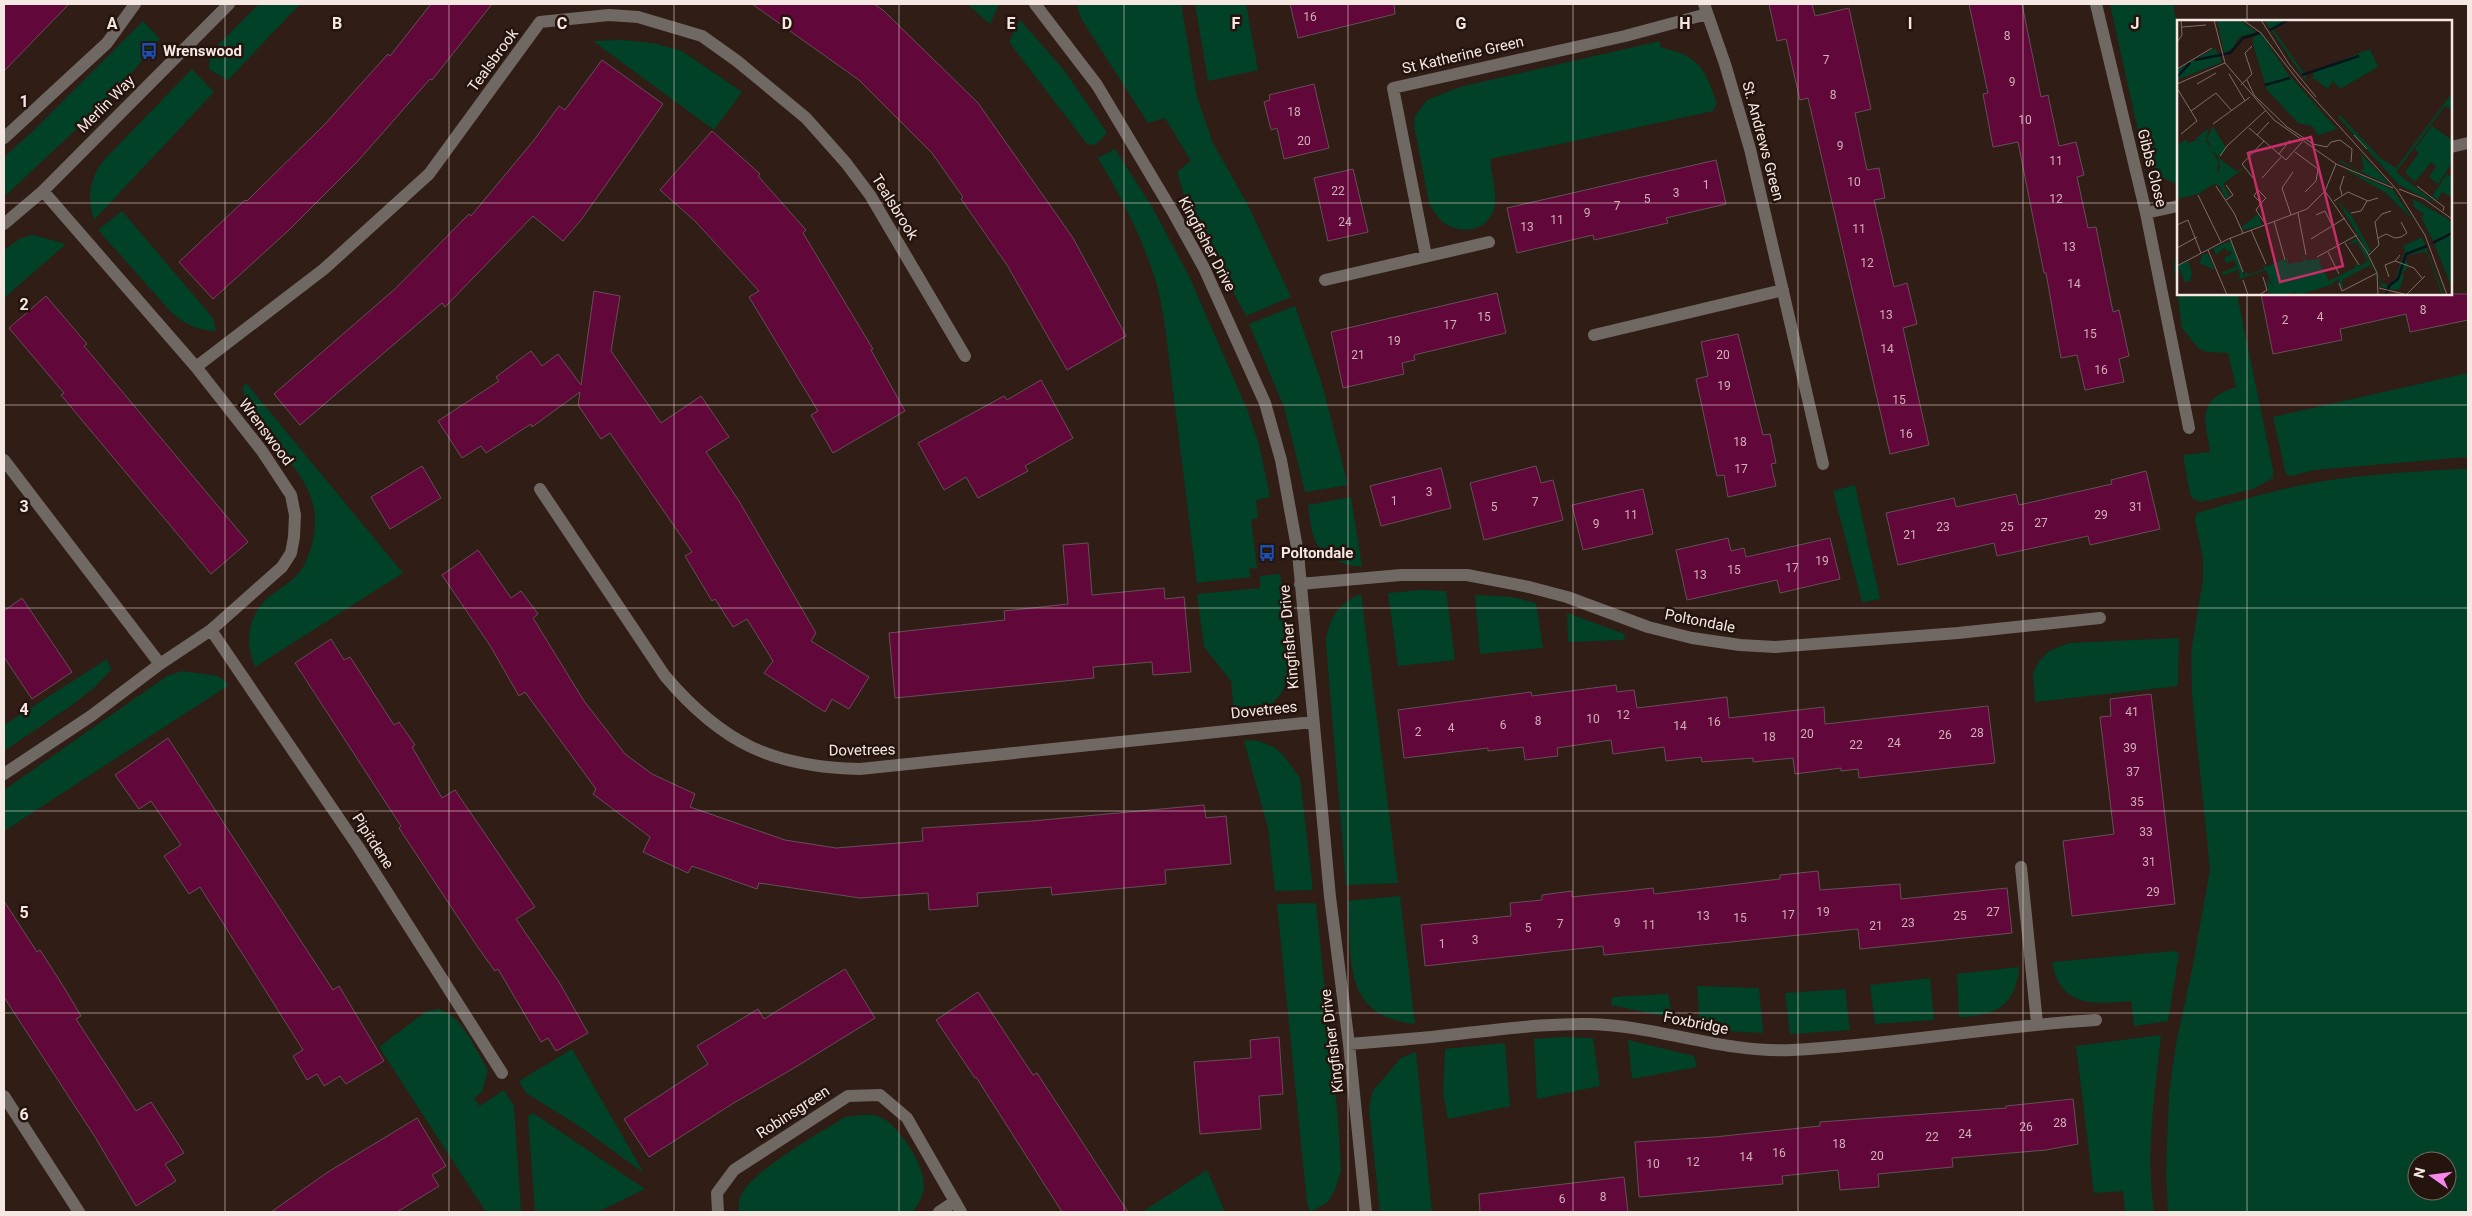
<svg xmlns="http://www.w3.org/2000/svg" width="2472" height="1216" viewBox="0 0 2472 1216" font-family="Roboto,sans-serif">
<rect width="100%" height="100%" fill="#2f1d16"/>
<path fill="#004127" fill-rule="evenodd" d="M259,4H300L228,80L209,69L210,53Z
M967,4H999L990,24Z
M1076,4H1181L1197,97L1213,143L1248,205L1291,297L1246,316L1187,205L1177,172L1191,161L1165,118L1148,123L1082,20Z
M1195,4H1246L1258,70L1208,81Z
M2110,4H2173L2178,30V184C2163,181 2153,170 2144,158Z
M1020,20L1064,70L1107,133L1095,145L1087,144L1009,42Z
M143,21L160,39L115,93L4,197V157L34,130Z
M622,40L653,43L682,51L742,92L714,130L593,41Z
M1660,41L1661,48C1698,54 1706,70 1717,104L1713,111L1490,159C1491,174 1497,190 1495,205C1490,231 1462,236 1443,222C1437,217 1433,210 1429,203L1414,125L1415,116L1427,100L1460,87Z
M192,69L214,92L94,220C87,198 89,181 102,162Z
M1115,149L1152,207L1189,276L1247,409L1259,444L1270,497L1256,500L1258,518L1251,520L1257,568L1249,569L1251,577L1197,583L1165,327C1162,308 1159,288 1152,270C1139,231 1119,193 1098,158Z
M122,211L213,318L216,331C197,330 186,325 171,312L98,230Z
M33,235L66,244L4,298V250L21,238Z
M2178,244V294H2237L2273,470V478L2253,489L2201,502L2192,498L2190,494L2183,455L2210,452C2205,418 2196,400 2236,387L2228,353L2207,352L2198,348L2182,328L2174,267Z
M1295,306L1322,384L1348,485L1305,492L1284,407L1249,324Z
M2468,373V457L2314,470L2291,476L2286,474L2273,417Z
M246,383L403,573L255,667C243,639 249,611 274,593C282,587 291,582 298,574C309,560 315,539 315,521C315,463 245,435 243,387Z
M2458,469H2468V1212H2168L2166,1173L2169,1094L2176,1044L2193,965L2210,869L2192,694L2191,653L2203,579V559L2195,519L2197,513C2238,501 2281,488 2324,481C2368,474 2413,472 2458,469ZM2417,1161H2447V1191H2417Z
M1855,485L1880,599L1862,602L1833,491Z
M1351,497L1362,566C1352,567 1345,564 1336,560C1310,549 1312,529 1308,505Z
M1280,574C1287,624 1314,715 1234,715L1231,681L1204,647L1197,594L1260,588V576Z
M1420,590L1446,591L1455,660L1398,666L1388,593Z
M1361,594L1398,883L1346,885L1326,643C1328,620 1338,603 1361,594Z
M1475,595L1512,597L1536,603L1543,648L1480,654Z
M1567,613L1625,634L1624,640L1568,642Z
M2179,638L2178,686L2035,702L2033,674L2039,661L2049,651L2069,643Z
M107,659L111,670L95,687L72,705L4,751V725Z
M182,671L218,676L229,685L4,831V790L167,676Z
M1255,740L1274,747L1283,755L1300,778L1313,890L1275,891L1268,828L1244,741Z
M1400,896L1415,1024C1341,1016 1352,959 1348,901Z
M1316,903L1338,1119L1341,1171L1335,1190L1327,1203L1310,1212L1307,1203L1277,904Z
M2175,951L2179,954L2168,1021L2134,1026L2131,1001C2096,1004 2060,1009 2052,962Z
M2019,967C2016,1006 1996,1016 1959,1017L1957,974Z
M1930,978L1934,1020L1875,1024L1870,985Z
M1697,986L1759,988L1763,1033L1726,1031L1700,1025Z
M1845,989L1850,1030L1790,1034L1785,993Z
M1668,994L1673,1018L1611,1005L1612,997Z
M439,1009C463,1017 475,1049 488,1070L482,1092L474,1098L480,1106L504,1090L514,1106L521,1212H486L379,1047L427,1011Z
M2161,1035C2155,1095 2145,1152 2154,1212H2125L2123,1191L2094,1193L2076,1046Z
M1561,1037L1593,1038L1600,1086L1537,1099L1534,1039Z
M1628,1040L1694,1056L1697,1067L1632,1079Z
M1505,1043L1510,1106L1448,1119L1443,1094L1445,1049Z
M572,1049L644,1173L576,1124L526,1093L519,1081Z
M1416,1052L1432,1212H1380L1369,1109L1373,1090L1382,1080L1401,1058Z
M533,1113L645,1189L597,1212H535L528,1116Z
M860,1115C866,1115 874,1114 880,1117C898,1124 926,1167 924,1187C923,1197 918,1204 913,1212H739C739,1208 738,1201 740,1197C749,1172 822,1132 845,1117Z
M1207,1170L1225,1212H1142Z"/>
<path fill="#62073a" stroke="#654f57" d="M4,4H69L4,71Z
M431,4H492L432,80L430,79L357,162L289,230L213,299L179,262L245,200L247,201L325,124L388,54L390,56Z
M752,4H874L884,11L978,103L1073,238L1126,336L1067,370L1007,265L961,199L963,197L932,153L859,80Z
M1290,4H1394L1395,14L1298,38Z
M1769,4H1812L1815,16L1849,8L1871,109L1855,113L1867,170L1879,168L1885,198L1874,200L1894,287L1907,283L1917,324L1903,328L1929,445L1890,454L1808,98L1800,100L1786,39L1777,41Z
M1969,4H2022L2041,97L2048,95L2059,146L2076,142L2084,175L2077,177L2088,228L2096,227L2113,312L2119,310L2129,356L2119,359L2124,382L2085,390L2077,355L2061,358L2046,273H2044L2018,142L1993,147L1983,94L1988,93Z
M602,60L663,104L581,220L563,241L533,216L445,307L442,303L300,425L274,394L396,288L469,214L471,216L534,140L559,106L565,110Z
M1314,84L1329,148L1284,159L1277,128L1271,130L1264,102L1270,100L1269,95Z
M712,131L760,174L758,176L806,230L803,233L873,349L871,350L905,411L833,453L811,415L818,411L749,297L759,291L695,221L660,190Z
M1716,160L1726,204L1666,218L1668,223L1594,240L1593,235L1517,253L1507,208Z
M1353,169L1368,232L1328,241L1314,178Z
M594,291L620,296L611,351L661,423L701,396L729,437L706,452L739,501L816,633L811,641L869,677L849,709L832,699L825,712L764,673L773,661L747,619L733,627L715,599L712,601L685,556L692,552L610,433L601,439L578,405L580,392L532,427L531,424L486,453L481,446L462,458L438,421L499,381L496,377L531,351L542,366L558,354L581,385Z
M1497,293L1506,333L1414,355L1415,360L1402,363L1404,374L1343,388L1331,332Z
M2261,294H2468V320L2410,332L2406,314L2340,329L2342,340L2273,354Z
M46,296L87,344L84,346L248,542L211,574L81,419L61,395L64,393L9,328Z
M1738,334L1763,435L1770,434L1776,463L1771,464L1776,486L1728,497L1724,475L1717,476L1696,379L1708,376L1701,342Z
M1041,380L1073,438L1025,466L1028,471L978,498L966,477L944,490L918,443L1004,396L1007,400Z
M422,466L441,498L390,529L371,497Z
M1536,466L1541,483L1553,480L1563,520L1484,540L1470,483Z
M1441,468L1451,508L1381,526L1370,486Z
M2146,471L2160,529L2090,545L2088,536L1997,556L1994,543L1898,565L1886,513L1954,498L1956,507L2016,494L2019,505L2112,484L2111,480Z
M1643,489L1653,534L1583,550L1572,505Z
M1728,538L1731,551L1744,548L1746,557L1830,538L1840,579L1780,593L1777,580L1687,600L1676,550Z
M1088,543L1092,595L1164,588L1165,599L1184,597L1191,672L1153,675L1152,662L1093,667L1094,678L895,698L889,633L1005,620L1004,611L1068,604L1063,545Z
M478,550L511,598L521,591L538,614L533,618L584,701L625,754L652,774L695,794L690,807L785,840L836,848L923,841L922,828L1032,821L1204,805L1206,818L1226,816L1231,864L1165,870L1166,884L1052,895L1051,887L977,893L978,906L929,910L928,893L860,898L759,883L757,889L692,866L688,873L643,852L650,837L593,794L596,789L525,692L519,696L491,647L442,575Z
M22,598L72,672L32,699L4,657V611Z
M331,639L344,660L350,657L394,725L399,722L415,745L412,747L442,798L455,790L535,907L516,919L559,982L588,1033L556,1051L548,1038L541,1042L498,969L495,971L477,946L399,828L401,826L295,663Z
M1616,685L1617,692L1634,690L1637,708L1727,697L1729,718L1824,707L1825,724L1988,706L1995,763L1859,778L1858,769L1841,771V768L1795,774L1793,758L1753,762V758L1702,762L1701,757L1666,761L1664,747L1613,754L1611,740L1557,748L1558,756L1525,760L1523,747L1488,751V748L1404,758L1398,710L1531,692L1532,696Z
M2151,694L2175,904L2072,916L2063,841L2114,834L2100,717L2111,716L2110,699Z
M168,738L333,990L339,986L384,1061L346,1084L340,1076L324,1086L317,1074L307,1080L293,1056L303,1050L247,961L200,887L189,894L164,856L181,845L151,801L139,809L115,775Z
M1818,871L1820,890L1900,884L1901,899L2007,888L2012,933L1860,949L1858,929L1604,955L1603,946L1425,966L1421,925L1511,916L1510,903L1542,900V895L1572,891V897L1653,888L1654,894L1780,879V875Z
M4,901L37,952L40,950L65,989L81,1016L76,1019L136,1111L151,1102L184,1153L165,1164L176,1181L136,1206L95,1137L4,997Z
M845,969L875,1018L794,1068L732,1104L649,1157L624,1119L708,1064L697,1046L758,1009L764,1019Z
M978,992L1033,1075L1037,1073L1128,1212H1062L976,1077L975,1078L936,1020Z
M1279,1037L1283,1094L1259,1096L1261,1129L1200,1134L1194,1062L1251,1058L1250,1040Z
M2073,1099L2078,1144L2046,1150L1952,1158L1953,1167L1878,1174L1879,1187L1840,1190L1838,1170L1782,1176L1783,1184L1639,1197L1635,1142L1714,1137L1820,1126V1122L2006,1108V1106Z
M417,1118L446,1166L432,1175L439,1186L397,1212H271L328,1172Z
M1624,1177L1628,1212H1480L1479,1194Z"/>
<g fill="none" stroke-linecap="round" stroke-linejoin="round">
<path stroke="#706862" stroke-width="12" d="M1035,4L1097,85L1174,214L1204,268L1265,403L1281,460L1298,553L1330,897L1349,1044L1366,1212
M1704,4L1725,64L1750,149L1823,464
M2096,4L2146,213L2189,428
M4,138L107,43L135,4
M2451,147L2468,143
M2146,213L2178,206
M4,224L43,191L229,4
M1426,256L1393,88L1625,36L1707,14
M1325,280L1489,242
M1594,335L1783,290
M196,367L324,269L429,174L540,22L609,15L638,17L702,36L737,61L806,118L846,163L870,195L965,356
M4,460L160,664
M540,489L665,676C722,743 772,767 860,769L1313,722
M1300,584L1401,575H1467L1529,587L1567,597L1648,627L1692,638L1740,645L1775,647L1958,633L2100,618
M211,630L359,848L502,1073
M4,774L91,716L160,664L211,630L282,567L291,553L294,537L295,515L291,495L262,451L196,367L43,191
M2021,867L2037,1023
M1349,1044C1388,1041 1427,1038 1466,1033C1506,1029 1549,1023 1590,1024C1659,1026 1722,1053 1792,1050C1893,1045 1994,1026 2096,1020
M4,1096L79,1212
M718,1212L717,1193L734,1170L848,1096L880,1095L907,1118L961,1212
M939,1212L954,1202"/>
</g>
<path fill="none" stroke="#f5e8e3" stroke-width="1" stroke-opacity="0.55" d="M225,4V1212M449,4V1212M674,4V1212M899,4V1212M1124,4V1212M1348,4V1212M1573,4V1212M1798,4V1212M2023,4V1212M2247,4V21M4,203H2178M2451,203H2468M2247,294V1212M4,405H2468M4,608H2468M4,811H2468M4,1013H2468"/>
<defs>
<g id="bus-bare" transform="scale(1.35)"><path d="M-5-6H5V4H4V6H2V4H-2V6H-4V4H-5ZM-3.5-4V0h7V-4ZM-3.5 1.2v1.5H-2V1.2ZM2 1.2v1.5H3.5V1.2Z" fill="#1a4fb4" stroke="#25140d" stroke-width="2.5" paint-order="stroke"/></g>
</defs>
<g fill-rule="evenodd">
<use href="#bus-bare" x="149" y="51"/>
<use href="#bus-bare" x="1267" y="553"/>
</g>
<g text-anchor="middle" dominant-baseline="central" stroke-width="5" stroke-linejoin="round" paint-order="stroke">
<g font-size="12" fill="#d0b0b9">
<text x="1310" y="17">16</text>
<text x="2007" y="36">8</text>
<text x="1826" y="60">7</text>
<text x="2012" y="82">9</text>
<text x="1833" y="95">8</text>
<text x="1294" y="112">18</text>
<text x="2025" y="120">10</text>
<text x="1304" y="141">20</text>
<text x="1840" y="146">9</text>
<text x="2056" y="161">11</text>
<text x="1854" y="182">10</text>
<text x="1706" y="185">1</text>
<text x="1338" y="191">22</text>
<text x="1676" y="193">3</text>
<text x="1647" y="199">5</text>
<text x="2056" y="199">12</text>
<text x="1617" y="206">7</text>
<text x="1587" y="213">9</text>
<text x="1557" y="220">11</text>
<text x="1345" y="222">24</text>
<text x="1527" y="227">13</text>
<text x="1859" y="229">11</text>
<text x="2069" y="247">13</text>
<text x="1867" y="263">12</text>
<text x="2074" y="284">14</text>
<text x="2423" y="310">8</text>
<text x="1886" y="315">13</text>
<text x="1484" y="317">15</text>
<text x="2320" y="317">4</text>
<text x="2285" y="320">2</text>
<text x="1450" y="325">17</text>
<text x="2090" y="334">15</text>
<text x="1394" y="341">19</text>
<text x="1887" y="349">14</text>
<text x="1358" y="355">21</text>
<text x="1723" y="355">20</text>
<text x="2101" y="370">16</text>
<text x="1724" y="386">19</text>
<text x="1899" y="400">15</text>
<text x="1906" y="434">16</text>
<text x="1740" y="442">18</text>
<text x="1741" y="469">17</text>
<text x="1429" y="492">3</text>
<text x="1394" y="501">1</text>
<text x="1535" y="502">7</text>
<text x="1494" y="507">5</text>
<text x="2136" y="507">31</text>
<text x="1631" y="515">11</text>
<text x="2101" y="515">29</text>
<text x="2041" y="523">27</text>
<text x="1596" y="524">9</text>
<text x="1943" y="527">23</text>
<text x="2007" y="527">25</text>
<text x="1910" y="535">21</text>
<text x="1822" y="561">19</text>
<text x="1792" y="568">17</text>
<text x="1734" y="570">15</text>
<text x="1700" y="575">13</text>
<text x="2132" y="712">41</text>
<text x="1623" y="715">12</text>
<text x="1593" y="719">10</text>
<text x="1538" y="721">8</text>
<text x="1714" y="722">16</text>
<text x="1503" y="725">6</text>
<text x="1680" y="726">14</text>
<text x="1451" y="728">4</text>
<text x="1418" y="732">2</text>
<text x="1977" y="733">28</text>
<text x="1807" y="734">20</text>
<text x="1945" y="735">26</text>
<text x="1769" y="737">18</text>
<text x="1894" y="743">24</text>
<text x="1856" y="745">22</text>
<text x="2130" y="748">39</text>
<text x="2133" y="772">37</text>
<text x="2137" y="802">35</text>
<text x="2146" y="832">33</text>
<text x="2149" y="862">31</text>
<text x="2153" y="892">29</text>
<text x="1823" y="912">19</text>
<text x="1993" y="912">27</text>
<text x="1788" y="915">17</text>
<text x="1703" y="916">13</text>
<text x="1960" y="916">25</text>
<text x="1740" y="918">15</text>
<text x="1617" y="923">9</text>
<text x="1908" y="923">23</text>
<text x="1560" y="924">7</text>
<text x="1649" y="925">11</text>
<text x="1876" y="926">21</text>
<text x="1528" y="928">5</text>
<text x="1475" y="940">3</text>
<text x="1442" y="944">1</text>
<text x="2060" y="1123">28</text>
<text x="2026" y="1127">26</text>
<text x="1965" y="1134">24</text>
<text x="1932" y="1137">22</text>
<text x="1839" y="1144">18</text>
<text x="1779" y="1153">16</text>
<text x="1877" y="1156">20</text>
<text x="1746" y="1157">14</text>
<text x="1693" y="1162">12</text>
<text x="1653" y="1164">10</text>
<text x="1603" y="1197">8</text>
<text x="1562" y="1199">6</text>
</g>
<g font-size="15" font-weight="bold" fill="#f5e8e3" stroke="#25140d" text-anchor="start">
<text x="163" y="51">Wrenswood</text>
<text x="1281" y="553">Poltondale</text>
</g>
<g font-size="15" fill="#f5e8e3" stroke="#25140d">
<text transform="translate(1463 55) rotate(-13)">St Katherine Green</text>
<text transform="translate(493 60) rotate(-54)">Tealsbrook</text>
<text transform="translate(106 104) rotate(-45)">Merlin Way</text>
<text transform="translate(1763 141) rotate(75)">St. Andrews Green</text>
<text transform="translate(2152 168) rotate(76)">Gibbs Close</text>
<text transform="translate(895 207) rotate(58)">Tealsbrook</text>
<text transform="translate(1207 244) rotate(62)">Kingfisher Drive</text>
<text transform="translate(266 432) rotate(53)">Wrenswood</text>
<text transform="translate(1700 621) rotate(11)">Poltondale</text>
<text transform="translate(1289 637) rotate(-95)">Kingfisher Drive</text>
<text transform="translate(1264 710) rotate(-6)">Dovetrees</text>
<text transform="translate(862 750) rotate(-1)">Dovetrees</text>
<text transform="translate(373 841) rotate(57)">Pipitdene</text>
<text transform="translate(1696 1023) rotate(11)">Foxbridge</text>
<text transform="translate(1332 1041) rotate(-97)">Kingfisher Drive</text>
<text transform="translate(793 1112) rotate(-33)">Robinsgreen</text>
</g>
</g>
<g transform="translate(2177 20)">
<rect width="275" height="275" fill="#2f1d16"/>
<path d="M40,0H63L79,12L62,17L56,28L47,33ZM87,0H114L96,9L129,56V61ZM84,14L111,54L160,109L141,115L135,106L121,103L90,70L76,24V17ZM38,28L45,42L0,60V50ZM193,29L201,47L163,69L156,61L151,69L136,58L130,62L137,56L135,52ZM275,73V90L268,86L219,152L260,184L222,165L161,97L163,95L203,138L219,148ZM36,106L49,128L43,137L36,132L41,142L40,154L43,147L40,137L59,151L66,149L46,164L53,176L48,178L43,166L37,164L21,174L0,179V125L10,119V124L19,120L27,122L18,119L31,109L29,121L35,130L30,118ZM255,106L275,120V143L261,164L252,157L259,146L254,142L238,162L228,152L242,133L238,129ZM184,134L209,160L212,165L163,142V140L183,151L187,149ZM166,148L216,170L236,200L209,173ZM270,154L275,158V177L265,172L261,180L255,176ZM236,179L271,199L275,203V212L256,221L244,197L247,194L237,187ZM160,180L174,195L195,233L191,232ZM81,194L85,205L66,210L65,207ZM275,214V268L257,223ZM245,217L267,275H265L250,233L246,232L228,236L231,247L224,254L227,255L223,268L219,270L204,267L195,235L204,263L211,265L218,260L228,230L226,226ZM179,218L189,231L197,253L193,245L165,260L167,270L160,259L154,265L120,275L119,272L102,275L99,272L100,275L91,272L90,258L97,268L89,250L54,262L63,258L61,249L48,255L44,253L60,246L57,240L49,243L47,238L55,234L53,230L50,232L48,227L39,235L36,228L54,221L67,256L69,251L71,255L87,249L86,244L89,247L107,239L108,242L111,237V244L127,241L125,232L129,240L143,239L150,234L142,241L152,261L179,247L177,243L182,246L191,241L180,222L171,225ZM26,234H31L38,250L22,243ZM11,241L15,252L13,261L8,262L13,275L1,246Z" fill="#004127"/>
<path fill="none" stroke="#06141c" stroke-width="2.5" d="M93,10L111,0M18,40L53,33L66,18L82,13M125,55L182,36M0,57L13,43M88,65L113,58M256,223L275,213M209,275L212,266L221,259L229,234L250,226"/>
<path fill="none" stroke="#7e6e68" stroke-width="1" d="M37,0L48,43L97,100L159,144L216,168M66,0L84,13L123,63L220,170L248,215L270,275M84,0L112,44L139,77M5,7L29,5M0,22L5,15L4,0M0,49L35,28M52,54L68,81M70,60L77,75L110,107L136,124L150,127L154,122L163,120L175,129L174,142M0,64L48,43M20,64L39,53M64,65L75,54L68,33L75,26M0,68L20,101L4,114M14,91L39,73L55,91M36,104L73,77M72,108L109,140L125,122M80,115L92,102M177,115L190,129M118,132L141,149L139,161L128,172M102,134L113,120M43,136L50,126L88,91M76,158L65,144L87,121M85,158L104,137M49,165L56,175L49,180M39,166L57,193L66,213M240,166L267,187L266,191M222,169L247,179L275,199M148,171L190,232L200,253L201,275M21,175L44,222M165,175L163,168L167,156M157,181L171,172L191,181L201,178M84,183L89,178L81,170L77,176L84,183L79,190L89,205M121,193L129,235M174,193L184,191L190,181M114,195L105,168L116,152M139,195L148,191L156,207M97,201L108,240M0,205L11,200L24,233M74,210L89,244M53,218L66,252M201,218L209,214L218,218L224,217L230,213L224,202M134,219L168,198M168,223L182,245M0,228L20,217M31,230L50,275M151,232L162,254M192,235L202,225L198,202L205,194L214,191M140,237L180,215M218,241L237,248L245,258M0,246L51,219L130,189L148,171L159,144M212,257L208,245L218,241L223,235M66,260L71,275M162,263L165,271L200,253M202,268L231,275M230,274L248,256M82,275L90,270L86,257"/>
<path fill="#c72d69" fill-opacity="0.15" stroke="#c72d69" stroke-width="2.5" d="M134,117L166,246L103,262L71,133Z"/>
<rect width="275" height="275" fill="none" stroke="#f5e8e3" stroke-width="2.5"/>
</g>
<g font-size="16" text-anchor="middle" font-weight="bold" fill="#f5e8e3" stroke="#25140d" stroke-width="5" stroke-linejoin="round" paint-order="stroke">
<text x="112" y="29">A</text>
<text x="337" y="29">B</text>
<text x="562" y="29">C</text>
<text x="787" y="29">D</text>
<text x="1011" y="29">E</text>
<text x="1236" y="29">F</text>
<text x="1461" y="29">G</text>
<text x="1685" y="29">H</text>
<text x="1910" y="29">I</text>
<text x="2135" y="29">J</text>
<text x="24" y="107">1</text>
<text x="24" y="310">2</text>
<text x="24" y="512">3</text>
<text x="24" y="715">4</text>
<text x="24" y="918">5</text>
<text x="24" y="1120">6</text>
</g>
<rect width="2472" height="1216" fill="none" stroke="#f5e8e3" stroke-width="10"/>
<g transform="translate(2432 1176) rotate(284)"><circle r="24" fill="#25140d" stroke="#786963"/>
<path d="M0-4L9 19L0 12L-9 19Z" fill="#f788ec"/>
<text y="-8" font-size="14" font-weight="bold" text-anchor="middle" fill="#f5e8e3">N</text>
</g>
</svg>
